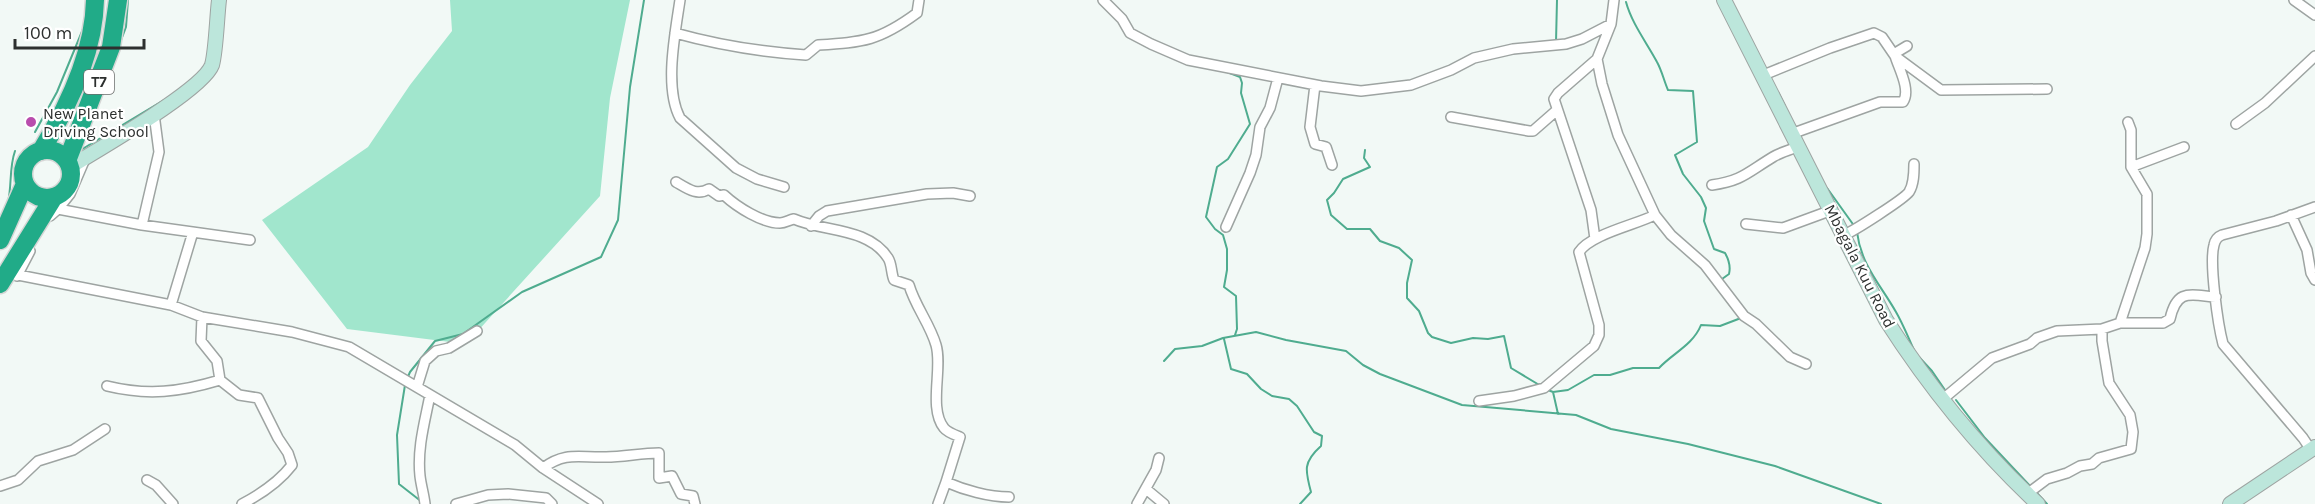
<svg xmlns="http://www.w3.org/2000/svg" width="2315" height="504" viewBox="0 0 2315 504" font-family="Karla,sans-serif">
<rect width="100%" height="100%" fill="#f2f9f6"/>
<path fill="#a1e6cd" d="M450,0H630L610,98L600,196L466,344L347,329L262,220L368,147L410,85L452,31Z"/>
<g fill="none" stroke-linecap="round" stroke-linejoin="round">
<path stroke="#4fac8f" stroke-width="2" d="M1626,2C1632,24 1647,43 1657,62C1662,71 1664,81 1668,90L1693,91L1697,142L1675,155L1683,174L1701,197L1706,208L1704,221L1714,249L1725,253C1729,260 1731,266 1729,274L1722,279L1723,282
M1556,42L1557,0
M120,43L126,27L128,0
M1227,72L1240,77L1242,83L1241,93L1250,124L1228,159L1217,167L1206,217L1215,229L1223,235L1227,249V270L1224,287L1236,296L1237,329L1235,335
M1778,92L1785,106
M35,132L57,92L83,29
M1365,150L1364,158L1370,167L1343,179L1334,193L1327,200L1331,215L1347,229H1370L1380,241L1399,248L1412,260L1407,283V298L1419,311L1428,333L1432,337L1451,343L1473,338L1488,339L1504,336L1511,368L1541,386
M79,151L164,100
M1827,188L1855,227
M8,202C12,185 9,168 15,151
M1857,232C1861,265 1880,284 1896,312C1903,324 1908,337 1914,350
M1224,339L1231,369L1247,374L1261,389L1272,396L1289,399L1297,406L1314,432L1322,436L1321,446C1303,462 1305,470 1311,492L1300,504
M1919,357L1932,371L1945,390
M1164,361L1175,349L1202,346L1223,338L1256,332L1286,340L1346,351L1363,365L1380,374L1462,405L1576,415L1611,429L1688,444L1775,466L1881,504
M407,379L410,372L435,341L463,334L522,292L601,257L618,220L630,87L644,0
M405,385L397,435L399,484L422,502
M1548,390L1553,392L1558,414
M1553,392L1568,390L1594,375H1610L1633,368H1659C1673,353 1693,345 1701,325L1720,326L1741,318
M1956,400L1985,438L2031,487
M2035,491L2047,504"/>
<g stroke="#9ea4a2" stroke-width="12">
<path id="street" d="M680,0C675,34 664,88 680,118L736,168L757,179L784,187
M1103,0L1122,19L1130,33L1151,44L1188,60L1321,86L1361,91L1411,85L1451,70L1474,58L1513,49L1566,44L1582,39L1611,24L1614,0
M2294,0L2315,15
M675,33C718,45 762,52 806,55L818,45C864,42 879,41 917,13L919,0
M1761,76L1830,48L1874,33L1882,37L1895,56L1941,90L2047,89
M1315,85L1310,127L1315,144L1326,147L1332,165
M1451,117L1529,131H1533L1557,110
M2236,124L2265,103L2315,56
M1791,134L1880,102H1903C1911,90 1899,69 1895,56L1897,52L1907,46
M2131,167L2184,147
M676,182C688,189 697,196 709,189L719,196L724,195C737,207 762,223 780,223C785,223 789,220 794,219C823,232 868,227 888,258C892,264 891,273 894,280L909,285C915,306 930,324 936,345C943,368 928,408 944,428C947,432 955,435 960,437L946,482
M1712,185C1742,181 1748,172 1773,157C1781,152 1791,150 1799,146
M58,209L70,194L85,159
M1655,215L1671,235L1705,265L1744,316L1756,324L1790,357L1806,364
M2291,215L2307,250L2311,273L2315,280
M50,216L58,209L142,225L250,240
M1746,224L1783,228L1832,210
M142,225L159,152L154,114
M811,226L819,216L827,211L927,194L953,193L970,196
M1226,227L1250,173L1256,155L1260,127L1270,108L1278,78
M1844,235C1854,231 1904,199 1909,192C1914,184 1914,173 1914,164
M1595,239L1591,210L1554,99L1558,93L1597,59L1611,24
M8,273L171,305L202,317L292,332L349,347L515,445L543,468L598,504
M17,276L30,251
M171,305L193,232
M202,317L201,341L217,361L220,380L239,395L258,398L278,438L288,453L292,465C279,482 261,494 242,504
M2120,323H2163L2170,319C2177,288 2190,295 2216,297
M107,386C148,396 180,392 220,380
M417,387L425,361L436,351L449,348L477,331
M1943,399L1992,358L2030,344L2037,338L2057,331L2102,329L2120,323L2145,248L2147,234V194L2131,167V130L2128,122
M1479,401L1514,396L1544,388L1594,346L1599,335V325L1579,252C1591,234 1635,225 1655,215L1618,135L1602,84L1597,59
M2311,450L2303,438L2223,344C2218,325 2209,263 2214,245C2215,240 2217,237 2222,235L2276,221L2315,207
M543,468C566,451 580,458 606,457C624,457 641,453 659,453V478L672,476L681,494L693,496L695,504
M147,480L156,485L173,504
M0,486L18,480L38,461L73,450L105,429
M1146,489L1164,504
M2027,494L2047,479L2067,473L2080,466L2092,464L2099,458L2131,449L2133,432L2130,415L2109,383L2102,341V329
M425,504C424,495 421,485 420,476C417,448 425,421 430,395
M456,504L488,495L508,494L546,498L552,504
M938,504L946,482C964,490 989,497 1009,497
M1137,504L1156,470L1159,458"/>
</g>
<g stroke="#9ea4a2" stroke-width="16">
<path id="secondary" d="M1724,0L1886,320C1929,387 1980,450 2038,504
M70,167C97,150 203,90 212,65C216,51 217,16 219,0
M2230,504L2315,447"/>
</g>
<g stroke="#d5d6d5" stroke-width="21">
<path id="highway" d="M23 174a24 24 0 1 1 48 0a24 24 0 1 1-48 0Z
M41,151C68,107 94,53 95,0
M67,161L111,47L118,0
M0,240L25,184
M0,284L54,197"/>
</g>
<use href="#street" stroke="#fff" stroke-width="9"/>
<use href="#secondary" stroke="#bce6db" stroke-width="14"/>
<use href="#highway" stroke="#21ab88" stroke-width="18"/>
</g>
<circle fill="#b94dad" stroke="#fff" stroke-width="2" cx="31" cy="122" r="6"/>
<g text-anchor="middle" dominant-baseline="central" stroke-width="4.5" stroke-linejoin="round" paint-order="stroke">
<rect fill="#fff" stroke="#6c6e6d" stroke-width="1.5" x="84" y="70" width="30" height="24" rx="4.5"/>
<g font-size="15" font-weight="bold" fill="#2d302f">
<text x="99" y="82">T7</text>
</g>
<g font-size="16" fill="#2d302f" stroke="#fff" text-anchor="start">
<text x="43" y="113">New Planet<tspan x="43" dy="18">Driving School</tspan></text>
</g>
<g font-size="16" fill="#2d302f" stroke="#fff">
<text transform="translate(1860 266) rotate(63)">Mbagala Kuu Road</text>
</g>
</g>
<path d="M15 39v9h129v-9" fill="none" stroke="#2d302f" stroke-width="3"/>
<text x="24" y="39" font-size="18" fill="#2d302f" stroke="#ffffff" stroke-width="4.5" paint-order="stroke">100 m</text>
</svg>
